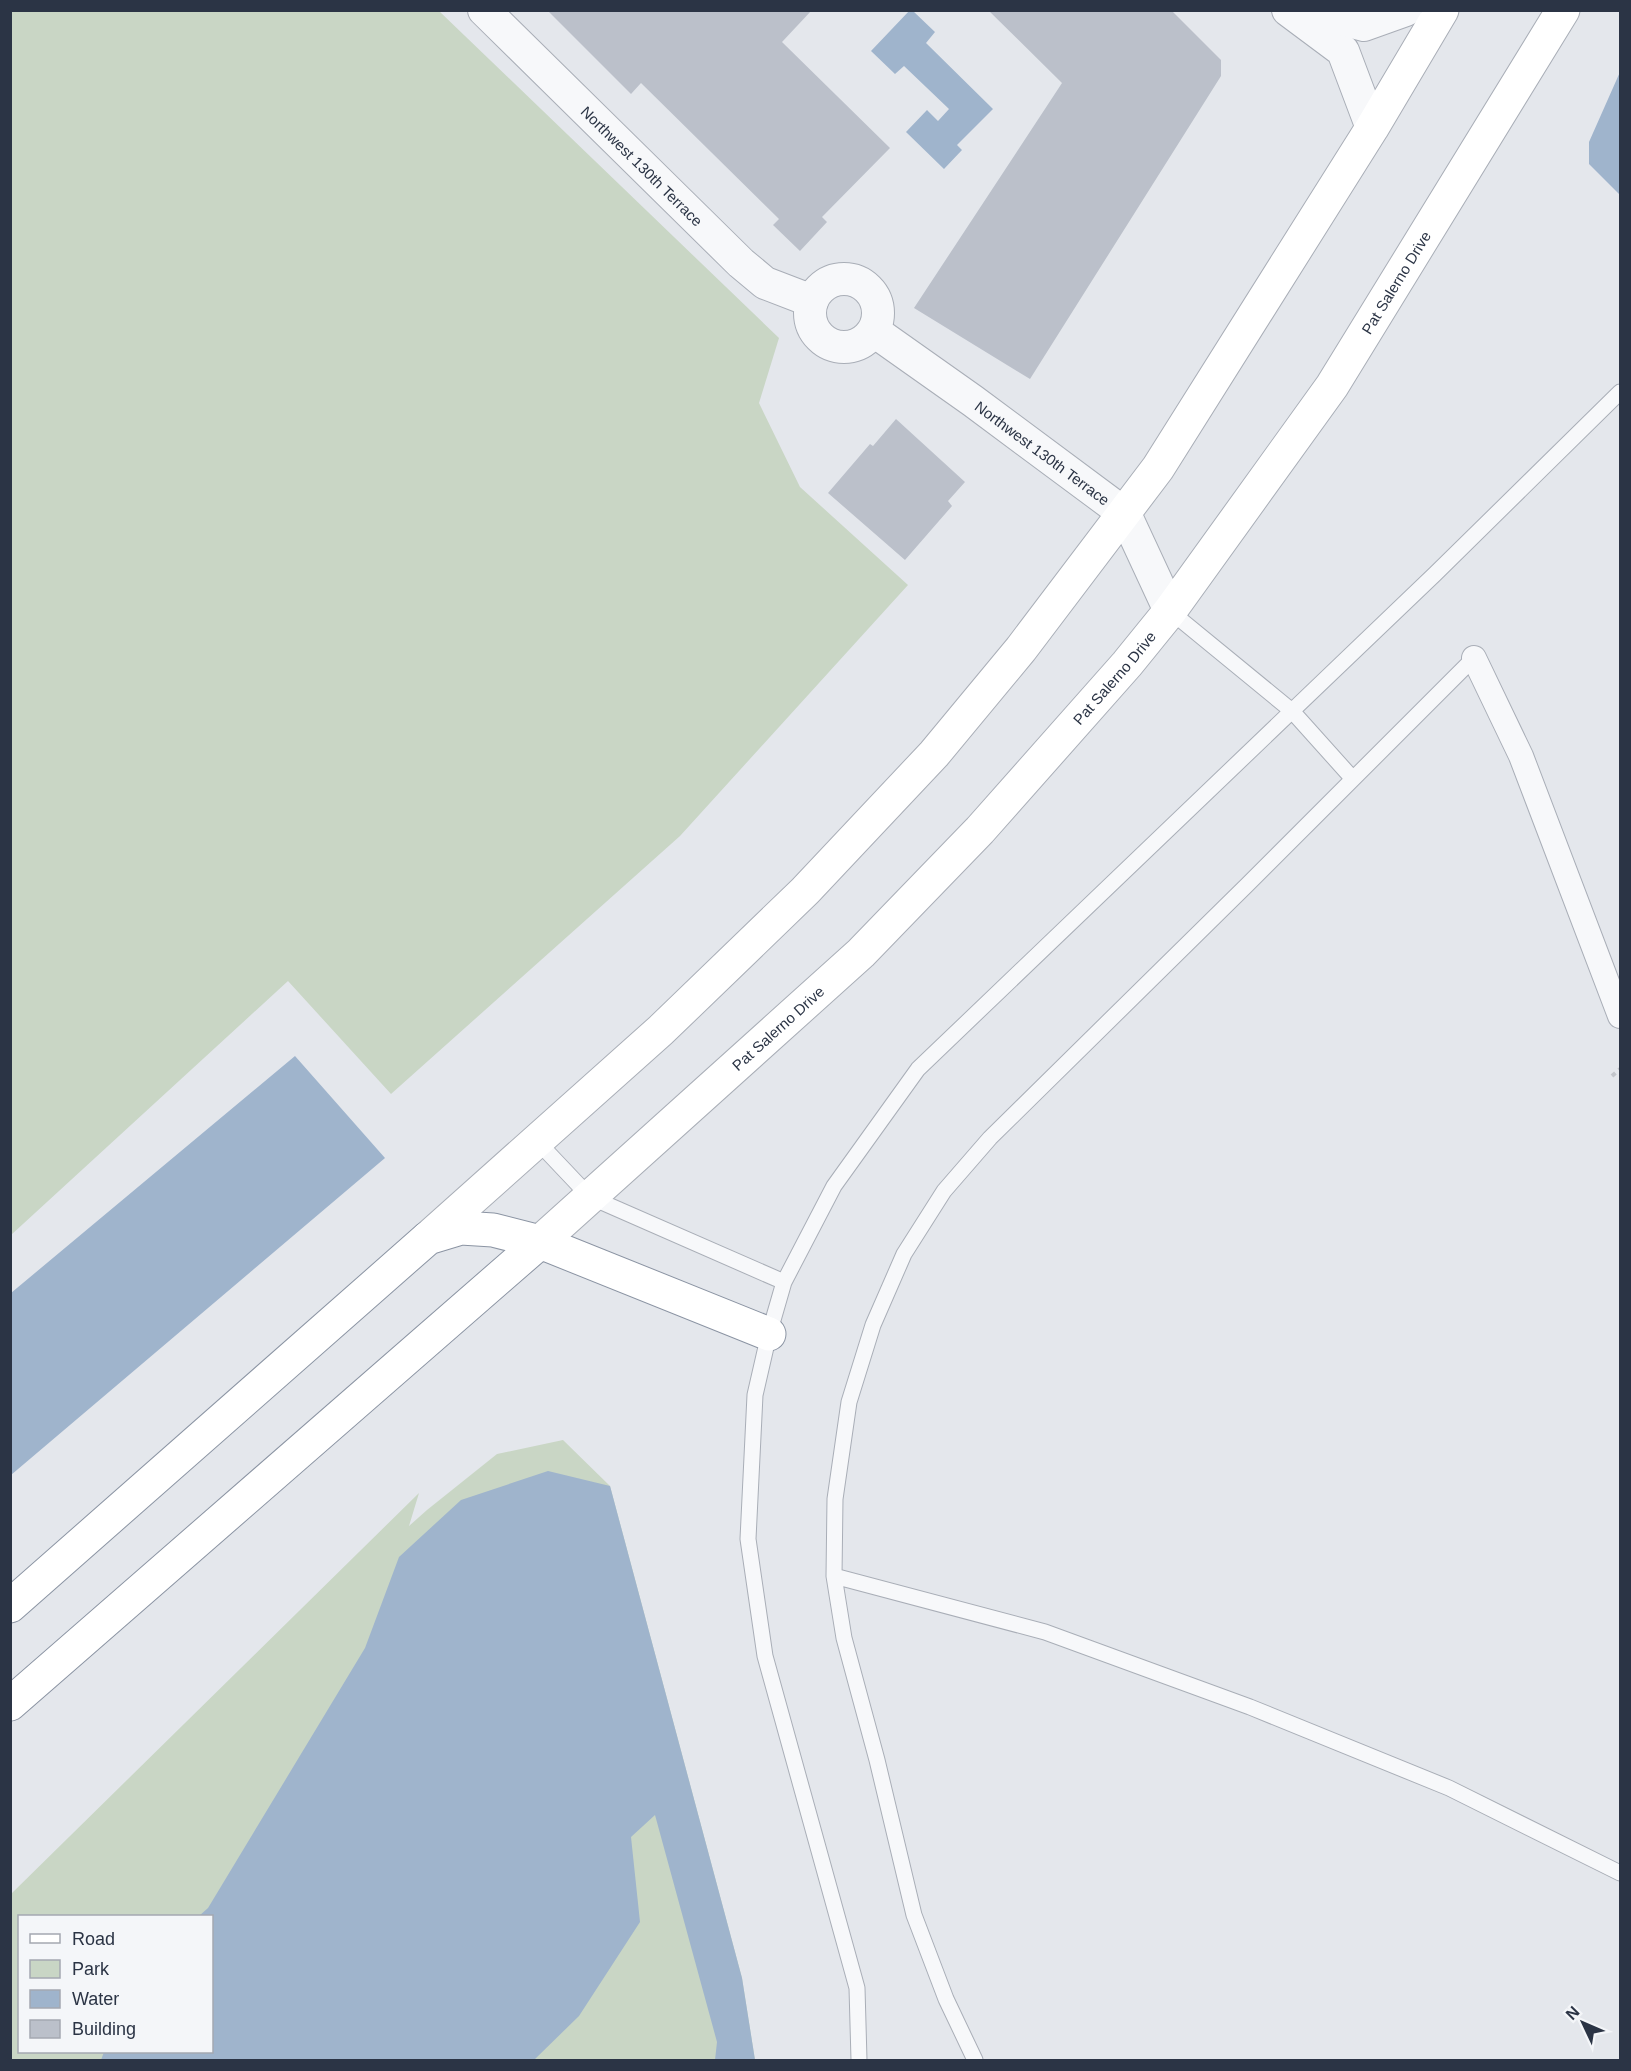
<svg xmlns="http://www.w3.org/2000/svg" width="1631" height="2071" viewBox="0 0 1631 2071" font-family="Arial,sans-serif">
<rect width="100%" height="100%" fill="#e4e7ec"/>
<path fill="#c9d6c5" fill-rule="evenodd" d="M11,10L439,11L779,338L759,403L800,487L908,585L680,836L391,1094L288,981L11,1235Z
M563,1440L610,1486L742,1978L755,2060H11V1894L419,1493L409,1526L427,1510L497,1454ZM20,1916H212V2052H20Z"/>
<path fill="#9fb4cc" d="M910,10L913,11L935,32L926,43L993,109L957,145L962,150L944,169L906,132L927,110L938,121L949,109L904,66L895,74L871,51Z
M1620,72V195L1589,164V142Z
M295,1056L385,1158L11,1475V1293Z
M548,1471L610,1486L742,1978L755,2060H715L717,2042L655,1815L631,1837L640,1922L579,2016L534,2060H101L104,2052H212V1916H199L208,1908L365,1648L399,1557L461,1500Z"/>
<path fill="#bbc0ca" d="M547,10H812L782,42L890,148L822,217L827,222L800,251L773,225L779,219L641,83L631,94Z
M988,10H1171L1221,60V76L1030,379L914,308L1062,83Z
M896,419L965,482L948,501L952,506L905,560L828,493L870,444L873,446Z"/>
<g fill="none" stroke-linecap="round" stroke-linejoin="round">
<g stroke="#a9aeb7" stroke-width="17">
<path id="service" d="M1170,611L1292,711L1353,779
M537,1141L590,1197L784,1282
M834,1576L1045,1632L1250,1707L1449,1788L1620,1873
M859,2060L857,1988L765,1656L748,1539L755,1395L769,1334L784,1282L834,1186L918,1069L1435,574L1620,392
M975,2060L946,1999L914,1915L877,1760L844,1638L834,1576L835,1499L849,1402L873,1325L904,1254L944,1191L990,1138L1247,885L1474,658"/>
</g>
<g stroke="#a9aeb7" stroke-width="26">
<path id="pedestrian" d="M1474,658L1521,756L1620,1016"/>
</g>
<g stroke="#a9aeb7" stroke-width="34">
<g id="minor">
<path id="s1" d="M484,10L741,263L765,283L812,301"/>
<path d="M1288,10L1343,51L1372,128"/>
<path d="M1327,10L1334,17L1364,25L1406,10"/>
<circle cx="844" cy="313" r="34"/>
<path id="s2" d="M874,331L973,401L1125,514L1170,611"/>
</g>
</g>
<g stroke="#a9aeb7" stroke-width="35">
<g id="secondary">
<path d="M428,1238L661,1030L805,891L934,754L1021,649L1158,468L1372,128L1442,10"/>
<path id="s3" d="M540,1242L861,953L980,830L1127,664L1170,611L1332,386L1563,10"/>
</g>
</g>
<g stroke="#8b94a3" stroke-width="35">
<path id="motorway" d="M10,1606L428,1238L461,1228L493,1230L540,1242L769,1334
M10,1704L540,1242"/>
</g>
<path stroke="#c2c5cb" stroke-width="4" stroke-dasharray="4.5 4.5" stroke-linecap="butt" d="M1612,1076L1620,1069"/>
<use href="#service" stroke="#f7f8fa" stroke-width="15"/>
<use href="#pedestrian" stroke="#f7f8fa" stroke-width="24"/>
<use href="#minor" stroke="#f7f8fa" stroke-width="32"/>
<use href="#secondary" stroke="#fff" stroke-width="33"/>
<use href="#motorway" stroke="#fff" stroke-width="33"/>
</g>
<g text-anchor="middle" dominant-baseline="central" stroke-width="6" stroke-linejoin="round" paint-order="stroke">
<g font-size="15" fill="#2b3445" stroke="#f4f6f9">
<text stroke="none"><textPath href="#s1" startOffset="222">Northwest 130th Terrace</textPath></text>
<text stroke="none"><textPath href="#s3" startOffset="1292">Pat Salerno Drive</textPath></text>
<text stroke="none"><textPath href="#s2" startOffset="208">Northwest 130th Terrace</textPath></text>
<text stroke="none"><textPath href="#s3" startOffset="806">Pat Salerno Drive</textPath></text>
<text stroke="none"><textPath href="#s3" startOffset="320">Pat Salerno Drive</textPath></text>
</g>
</g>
<rect width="1631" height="2071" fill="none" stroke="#2b3445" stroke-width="24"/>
<rect x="18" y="1915" width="195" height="138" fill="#f4f6f9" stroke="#a4a8b1" stroke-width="1.5"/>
<rect x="30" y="1934" width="30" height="9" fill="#ffffff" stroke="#a4a8b1" stroke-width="1.5"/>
<text x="72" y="1945" font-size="18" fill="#2b3445">Road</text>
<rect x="30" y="1960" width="30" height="18" fill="#c9d6c5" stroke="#a4a8b1" stroke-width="1.5"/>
<text x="72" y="1975" font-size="18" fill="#2b3445">Park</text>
<rect x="30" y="1990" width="30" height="18" fill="#9fb4cc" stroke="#a4a8b1" stroke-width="1.5"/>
<text x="72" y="2005" font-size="18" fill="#2b3445">Water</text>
<rect x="30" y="2020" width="30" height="18" fill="#bbc0ca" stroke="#a4a8b1" stroke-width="1.5"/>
<text x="72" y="2035" font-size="18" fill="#2b3445">Building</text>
<g transform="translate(1583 2023) rotate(314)" stroke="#f4f6f9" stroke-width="4.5" paint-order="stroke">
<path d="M0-4.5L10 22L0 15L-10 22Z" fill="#2b3445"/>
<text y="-9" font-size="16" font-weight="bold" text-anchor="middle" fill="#2b3445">N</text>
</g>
</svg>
